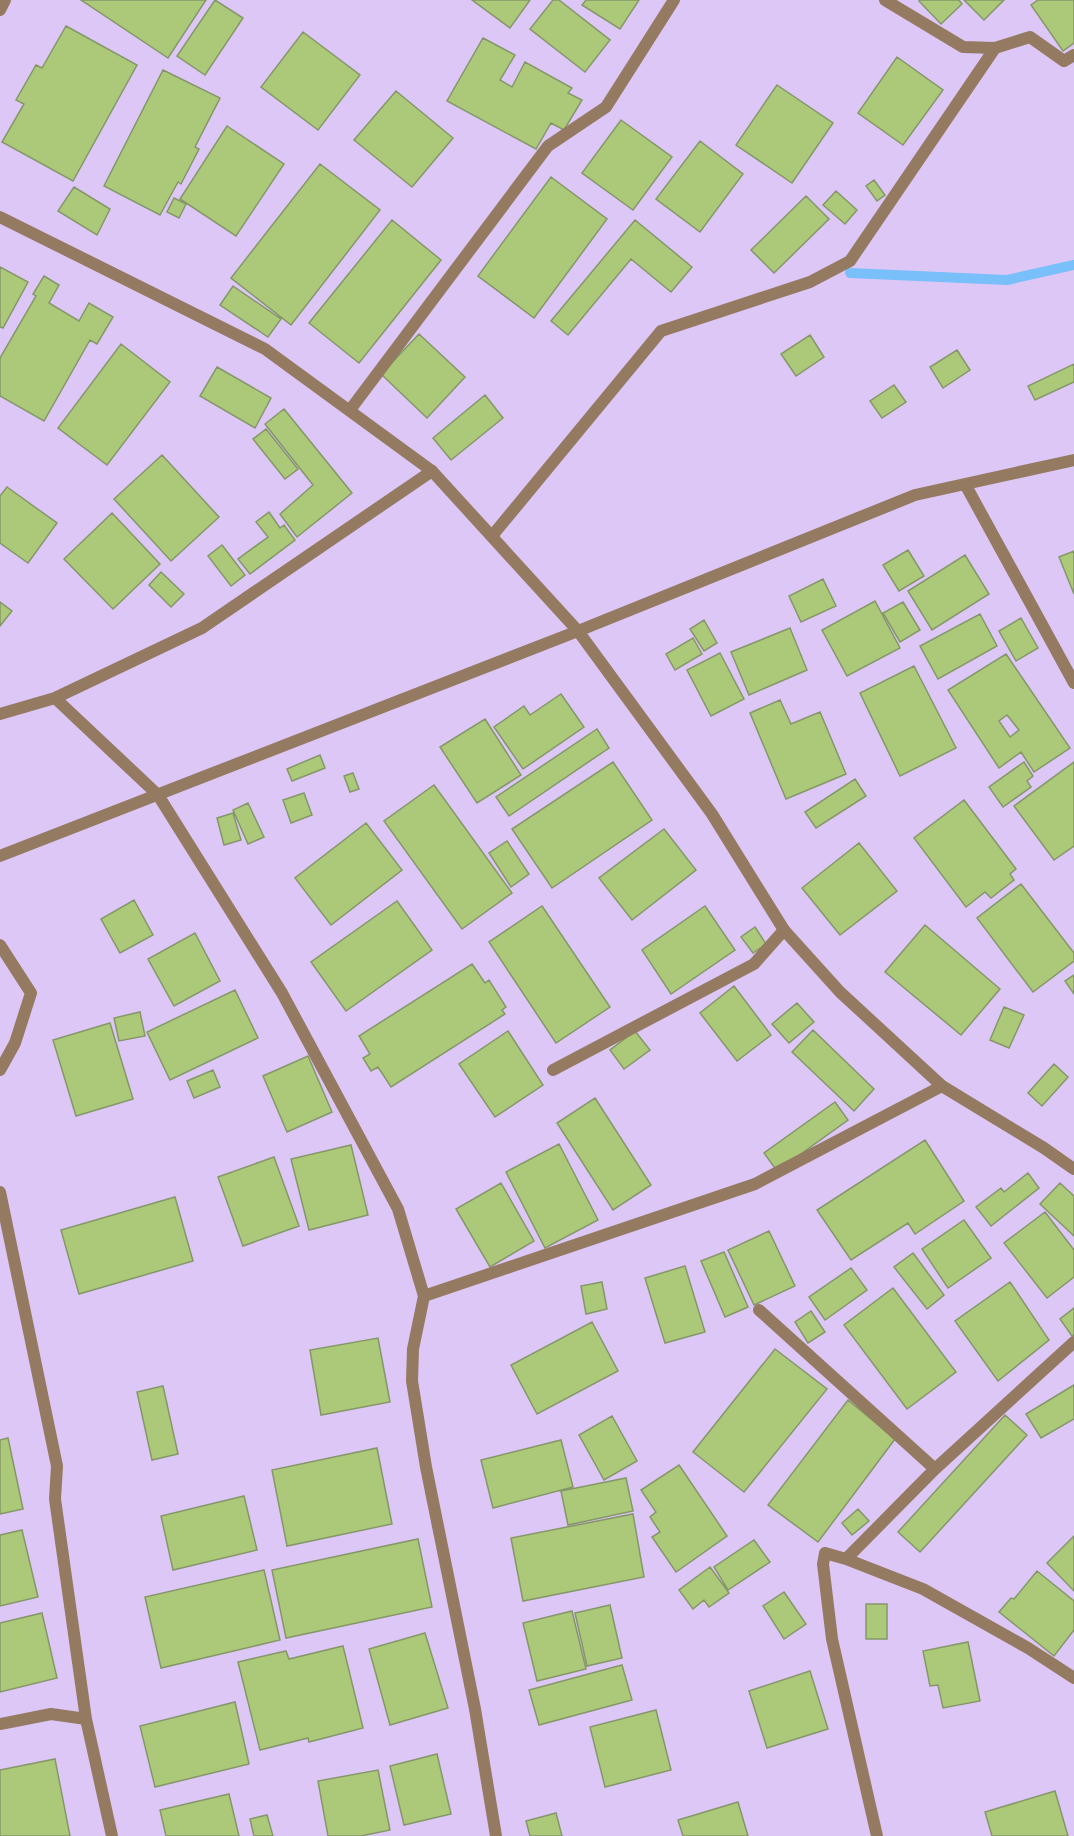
<svg xmlns="http://www.w3.org/2000/svg" width="1074" height="1836" viewBox="0 0 1074 1836" font-family="'Fira Sans Condensed',sans-serif">
<rect width="100%" height="100%" fill="#ddc7f7"/>
<g fill="none" stroke-linecap="round" stroke-linejoin="round">
<path stroke="#79bffa" stroke-width="10" d="M850,273L1007,280L1074,265"/>
</g>
<path fill="#acc979" stroke="#859769" stroke-width="1.5" fill-rule="evenodd" d="M81,0H206L168,58Z
M215,0L243,18L205,75L177,56Z
M472,0H530L510,28Z
M553,0H559L610,40L585,72L530,29Z
M586,0H639L620,29L582,5Z
M920,0H959L962,4L941,24L919,1Z
M964,0H1004L984,20Z
M1038,0H1074V43L1063,51L1031,5Z
M66,26L137,65L73,181L2,142L24,104L16,100L36,65L42,68Z
M303,32L360,75L318,130L261,87Z
M483,38L515,55L500,80L512,87L525,62L572,88L568,93L582,100L564,130L551,123L536,149L447,101Z
M897,57L943,90L903,145L858,113Z
M163,70L220,98L195,147L199,149L181,184L178,182L160,215L104,186Z
M777,85L833,123L792,183L736,145Z
M396,91L453,138L412,187L354,140Z
M621,120L672,157L633,210L582,173Z
M227,126L284,164L236,236L180,199Z
M700,141L743,174L700,232L656,199Z
M320,164L380,210L291,325L231,278Z
M551,177L607,219L534,318L478,276Z
M874,180L885,195L877,201L866,186Z
M74,187L110,209L97,235L58,211Z
M836,191L857,210L845,224L823,205Z
M806,196L829,219L774,273L751,250Z
M174,198L186,204L179,218L167,212Z
M392,220L441,260L359,363L309,323Z
M635,220L692,267L671,292L631,259L568,335L551,321Z
M0,267L28,282L3,328L0,327Z
M44,276L59,285L49,303L79,321L89,303L113,317L97,344L90,340L44,421L0,396V358L36,296L33,294Z
M233,286L281,319L268,337L220,305Z
M419,334L465,377L427,418L381,374Z
M810,335L824,357L796,376L781,354Z
M121,344L170,382L107,465L58,428Z
M957,350L970,370L943,388L930,367Z
M1074,364V382L1035,400L1028,386Z
M217,367L271,398L255,428L200,396Z
M894,385L906,402L882,418L870,401Z
M485,395L503,418L451,460L433,438Z
M284,409L352,493L297,537L280,514L313,485L265,424Z
M266,429L298,469L285,479L253,439Z
M162,455L219,517L171,561L114,499Z
M7,487L57,523L28,563L0,543V496Z
M269,512L280,528L284,525L295,540L250,574L238,559L268,537L256,522Z
M112,513L160,564L113,609L64,559Z
M222,545L245,575L231,586L208,556Z
M908,550L924,576L899,591L883,565Z
M1074,551V594L1059,557Z
M965,555L989,594L932,630L908,591Z
M161,572L184,594L171,607L149,585Z
M823,579L836,606L801,622L789,596Z
M875,601L900,648L847,676L822,630Z
M0,602L12,611L0,626Z
M903,602L920,630L900,642L883,613Z
M980,614L997,646L938,679L920,646Z
M1021,618L1038,648L1016,661L999,631Z
M704,620L717,643L704,651L690,629Z
M790,628L807,670L749,695L731,652Z
M693,638L702,654L675,670L666,654Z
M720,653L744,699L711,716L687,670Z
M1006,654L1070,748L1034,772L1021,752L999,768L948,690ZM1007,715L1019,730L1010,737L999,721Z
M914,666L956,748L900,776L860,693Z
M561,694L584,727L523,769L494,727L524,706L530,715Z
M780,700L791,724L820,712L846,774L786,799L750,713Z
M485,719L521,775L477,803L440,747Z
M597,729L609,748L509,816L496,797Z
M320,755L325,768L292,781L287,769Z
M613,762L652,820L552,888L512,829Z
M1024,762L1033,776L1027,781L1031,787L1003,807L989,787Z
M1074,762V846L1054,860L1014,806Z
M353,773L359,789L350,792L344,776Z
M855,779L866,796L816,828L805,812Z
M434,785L512,893L462,929L384,821Z
M304,793L312,815L291,823L283,800Z
M964,800L1016,869L1010,874L1014,880L991,898L985,892L966,907L914,838Z
M248,803L264,837L248,844L233,810Z
M233,813L241,840L224,845L217,818Z
M366,823L402,870L331,925L295,878Z
M664,829L696,870L632,920L599,878Z
M507,841L529,874L511,887L489,853Z
M859,843L897,891L840,935L802,888Z
M1021,884L1074,953V961L1033,992L977,918Z
M134,900L153,935L120,953L101,919Z
M397,901L432,950L346,1011L311,962Z
M542,906L610,1007L556,1043L489,942Z
M705,906L735,950L671,994L642,950Z
M925,925L1000,989L961,1035L885,972Z
M755,927L766,944L753,953L741,937Z
M195,933L220,981L174,1006L148,959Z
M472,964L485,983L489,980L506,1007L502,1010L505,1014L391,1087L378,1067L371,1071L363,1058L370,1054L359,1036Z
M1074,975V994L1065,981Z
M734,986L771,1035L737,1061L700,1013Z
M235,990L258,1038L170,1080L147,1032Z
M797,1003L814,1022L789,1043L772,1024Z
M1004,1007L1024,1015L1009,1048L990,1040Z
M140,1012L145,1036L119,1041L114,1018Z
M110,1023L133,1099L76,1116L53,1040Z
M813,1030L874,1089L854,1111L792,1052Z
M508,1031L543,1085L495,1117L459,1064Z
M635,1031L650,1050L624,1069L610,1050Z
M308,1056L332,1112L287,1132L263,1076Z
M1054,1064L1068,1077L1042,1106L1028,1093Z
M213,1070L220,1087L194,1098L187,1081Z
M595,1098L651,1185L613,1210L557,1123Z
M835,1102L848,1120L777,1171L764,1153Z
M925,1140L964,1201L915,1234L908,1223L851,1260L817,1210Z
M559,1144L598,1220L545,1248L506,1172Z
M351,1145L368,1215L309,1230L291,1159Z
M274,1157L299,1226L243,1246L218,1177Z
M1028,1173L1039,1188L991,1226L976,1207L1001,1188L1004,1192Z
M501,1183L534,1241L490,1267L456,1209Z
M1060,1183L1074,1196V1236L1040,1204Z
M175,1197L193,1261L79,1294L61,1230Z
M1045,1212L1074,1250V1277L1047,1298L1004,1243Z
M964,1220L991,1258L948,1288L922,1249Z
M769,1231L795,1286L754,1305L728,1250Z
M724,1252L748,1307L725,1317L701,1261Z
M913,1253L944,1295L927,1309L894,1267Z
M685,1266L705,1332L665,1343L645,1278Z
M851,1268L867,1290L825,1320L809,1297Z
M602,1282L607,1309L586,1314L581,1286Z
M1010,1282L1049,1340L998,1381L955,1321Z
M893,1288L956,1372L907,1409L844,1325Z
M1074,1308V1335L1072,1336L1060,1319Z
M811,1311L825,1332L808,1343L795,1322Z
M592,1322L618,1371L537,1414L511,1365Z
M378,1338L390,1402L321,1415L310,1350Z
M775,1349L827,1389L744,1492L693,1452Z
M1074,1385V1419L1041,1438L1026,1414Z
M163,1386L178,1454L152,1460L137,1392Z
M848,1400L895,1439L818,1542L768,1505Z
M1005,1415L1027,1435L920,1552L898,1532Z
M612,1416L637,1461L604,1480L579,1435Z
M8,1438L23,1509L0,1514V1440Z
M561,1440L573,1487L493,1508L481,1460Z
M377,1448L392,1524L287,1546L272,1470Z
M679,1465L727,1536L676,1572L652,1537L660,1532L650,1517L656,1512L641,1490Z
M626,1478L633,1511L568,1525L561,1491Z
M244,1496L257,1550L173,1570L161,1516Z
M858,1509L869,1521L852,1535L842,1523Z
M633,1514L644,1577L523,1601L511,1538Z
M22,1530L38,1597L0,1606V1535Z
M1074,1536V1591L1047,1563Z
M418,1539L432,1607L286,1638L272,1570Z
M754,1540L770,1562L728,1590L714,1567Z
M710,1567L729,1593L709,1607L704,1600L693,1609L679,1590Z
M264,1570L280,1640L161,1668L145,1597Z
M1037,1571L1074,1601V1630L1054,1656L999,1612L1011,1598L1014,1599Z
M784,1592L806,1624L784,1639L763,1606Z
M866,1604H887V1639H866Z
M610,1605L622,1658L587,1666L575,1613Z
M572,1611L586,1669L537,1681L523,1623Z
M42,1613L57,1678L0,1692V1623Z
M425,1633L448,1708L390,1725L369,1649Z
M968,1642L980,1701L943,1708L938,1685L930,1686L923,1651Z
M343,1646L363,1728L309,1742L308,1738L260,1750L238,1662L286,1651L289,1659Z
M622,1665L632,1700L539,1725L529,1690Z
M810,1671L828,1729L767,1748L749,1691Z
M235,1702L249,1764L155,1787L140,1726Z
M656,1710L671,1770L605,1787L590,1727Z
M437,1754L451,1814L404,1825L390,1766Z
M55,1759L70,1836H0V1770Z
M378,1770L390,1830L361,1836H328L318,1781Z
M1055,1791L1068,1836H992L985,1812Z
M229,1794L239,1836H166L160,1810Z
M738,1802L748,1836H683L678,1820Z
M556,1813L562,1836H530L526,1821Z
M267,1815L273,1836H254L250,1819Z"/>
<g fill="none" stroke-linecap="round" stroke-linejoin="round">
<path stroke="#947a60" stroke-width="12" d="M885,0L963,47L995,48L1030,37L1064,61L1074,55
M0,10L5,0
M350,410L548,146L606,107L674,0
M965,484L1074,683
M492,536L661,331L810,282L850,261L995,48
M55,698L158,795L282,993L398,1209L424,1296L413,1349L412,1381L426,1467L475,1709L496,1836
M0,714L55,698L202,628L432,471
M0,856L578,631L915,495L1074,460
M0,945L31,993L15,1043L0,1070
M553,1070L754,964L784,930
M0,1192L57,1466L55,1499L86,1719L112,1836
M424,1296L755,1184L942,1086
M759,1310L935,1469
M846,1559L923,1589L1028,1648L1074,1678
M0,1724L51,1714L86,1719
M877,1836L832,1639L823,1564L825,1553L846,1559L935,1469L1074,1342"/>
<path stroke="#947a60" stroke-width="12" d="M0,217L265,349L432,471L578,631L712,814L784,930L840,992L942,1086L1044,1148L1074,1169"/>
</g>
</svg>
